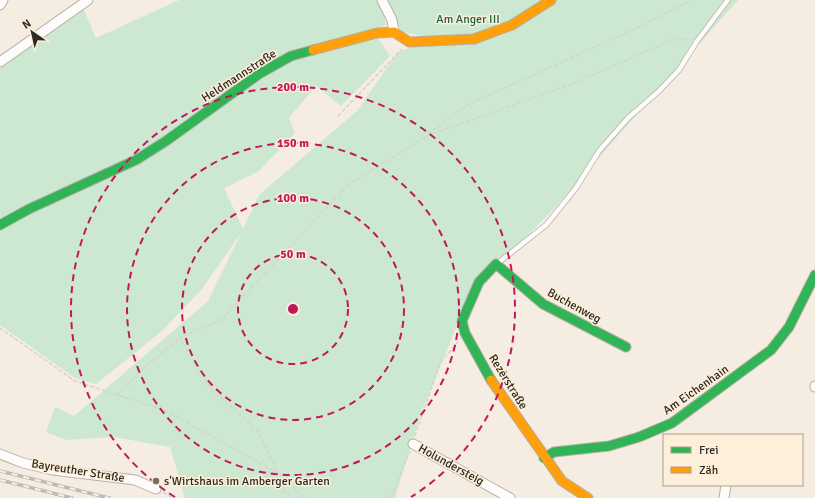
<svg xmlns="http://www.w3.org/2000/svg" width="815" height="498" viewBox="0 0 815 498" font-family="Signika,sans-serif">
<rect width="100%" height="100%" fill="#f5ede1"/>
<path fill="#cde8d0" d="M179,0H377L384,16L386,25L373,30L390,56L341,106L316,86L289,118L295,133L259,171L224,188L243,229L259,195L357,111L397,53L433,38L402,32L385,0H738L549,214L522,241L477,278L422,410L395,498H185L170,447L114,437L66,440L46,432L55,407L74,416L208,301L241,233L202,289L162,331L96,384L75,378L0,325V66L83,8L96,38Z"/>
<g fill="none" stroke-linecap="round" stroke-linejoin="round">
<g stroke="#b5afa6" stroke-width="6">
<path id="lane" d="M498,263L546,225L576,188L599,151L628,118L659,91L679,70L697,41L728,0"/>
</g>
<g stroke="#b5afa6" stroke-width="11">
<path id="street" d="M382,0L392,20L394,32
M0,5L3,0
M0,62L88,0
M815,387V386
M413,444L510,498
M0,454L23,463L53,470L135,480L156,489
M724,498L726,485"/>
</g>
<g stroke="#b5afa6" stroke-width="11">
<path id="fast" d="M0,225L29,209L136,160L166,141L259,74L291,56L313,50
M491,380L465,333L462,321L479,282L496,264L543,304L626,347
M544,458L554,452L609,446L639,437L672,423L771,350L789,327L815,275"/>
</g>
<g stroke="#b5afa6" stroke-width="11">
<path id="slow" d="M313,50L377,33L394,32L409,42L474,39L512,25L551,0
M491,380L562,481L588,498"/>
</g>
<path stroke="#d5d3cf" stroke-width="1.5" stroke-dasharray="4 2" stroke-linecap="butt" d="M338,116L402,49
M428,134L467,105L637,28L691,0
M0,328L75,381L166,411L278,473L305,498
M180,338L212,390L259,432L278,473
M117,395L145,367L180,338L222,319L348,185L429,135L572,84L676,38L692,40
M415,436L440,363L458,342
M276,473L266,472L267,479L288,494L289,498
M163,492L173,498
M391,498L410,451"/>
<use href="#lane" stroke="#fefcfa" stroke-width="4.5"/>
<use href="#street" stroke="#fefcfa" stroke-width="9"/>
<use href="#fast" stroke="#30b455" stroke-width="9"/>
<use href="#slow" stroke="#ff9f0a" stroke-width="9"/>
<g stroke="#bdbbb7" stroke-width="3.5">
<path id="rail" d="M0,471L109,498
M0,480L72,498"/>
</g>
<use href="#rail" stroke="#fdefd9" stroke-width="2" stroke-dasharray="6" stroke-linecap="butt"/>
</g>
<g fill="none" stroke="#c2185b" stroke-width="2" stroke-dasharray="7 5">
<circle cx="293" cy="309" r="55"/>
<circle cx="293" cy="309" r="111"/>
<circle cx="293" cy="309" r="166"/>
<path d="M175 497A222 222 0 1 1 411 497"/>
</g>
<circle fill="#746e64" stroke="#fdefd9" stroke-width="1.5" cx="156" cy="481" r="4"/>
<g text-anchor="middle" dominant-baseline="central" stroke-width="3" stroke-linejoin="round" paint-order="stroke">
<g font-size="12" fill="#1d6040" stroke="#fdefd9">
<text x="468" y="19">Am Anger III</text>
</g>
<g font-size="12" fill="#2e2921" stroke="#fdefd9">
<text transform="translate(239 76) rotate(-33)">Heldmannstraße</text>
<text transform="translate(574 306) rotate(29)">Buchenweg</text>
<text transform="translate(508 382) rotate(58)">Rezerstraße</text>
<text transform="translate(696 390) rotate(-35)">Am Eichenhain</text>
<text transform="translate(451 465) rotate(29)">Holundersteig</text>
<text transform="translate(78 471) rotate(9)">Bayreuther Straße</text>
</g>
<g font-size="12" fill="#2e2921" stroke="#fdefd9" text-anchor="start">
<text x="164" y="481">s'Wirtshaus im Amberger Garten</text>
</g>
</g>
<circle cx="293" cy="309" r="6" fill="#c2185b" stroke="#fdefd9" stroke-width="2"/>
<g font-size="12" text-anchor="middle" font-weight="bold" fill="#c2185b" stroke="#fdefd9" stroke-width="3" stroke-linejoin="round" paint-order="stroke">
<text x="293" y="91">200 m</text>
<text x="293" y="147">150 m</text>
<text x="293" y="202">100 m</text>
<text x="293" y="258">50 m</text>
</g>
<rect x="663" y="434" width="140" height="52" fill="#fdefd9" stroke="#aaa08f"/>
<rect x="671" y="447" width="20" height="6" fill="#30b455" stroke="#aaa08f"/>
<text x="699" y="454" font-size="12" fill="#2e2921">Frei</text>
<rect x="671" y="467" width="20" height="6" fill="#ff9f0a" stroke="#aaa08f"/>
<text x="699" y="474" font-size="12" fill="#2e2921">Zäh</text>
<g transform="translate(32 32) rotate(326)" stroke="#fdefd9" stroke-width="3" paint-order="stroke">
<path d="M0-3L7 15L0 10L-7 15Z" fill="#2e2921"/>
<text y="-6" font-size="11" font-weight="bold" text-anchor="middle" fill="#2e2921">N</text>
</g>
</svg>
